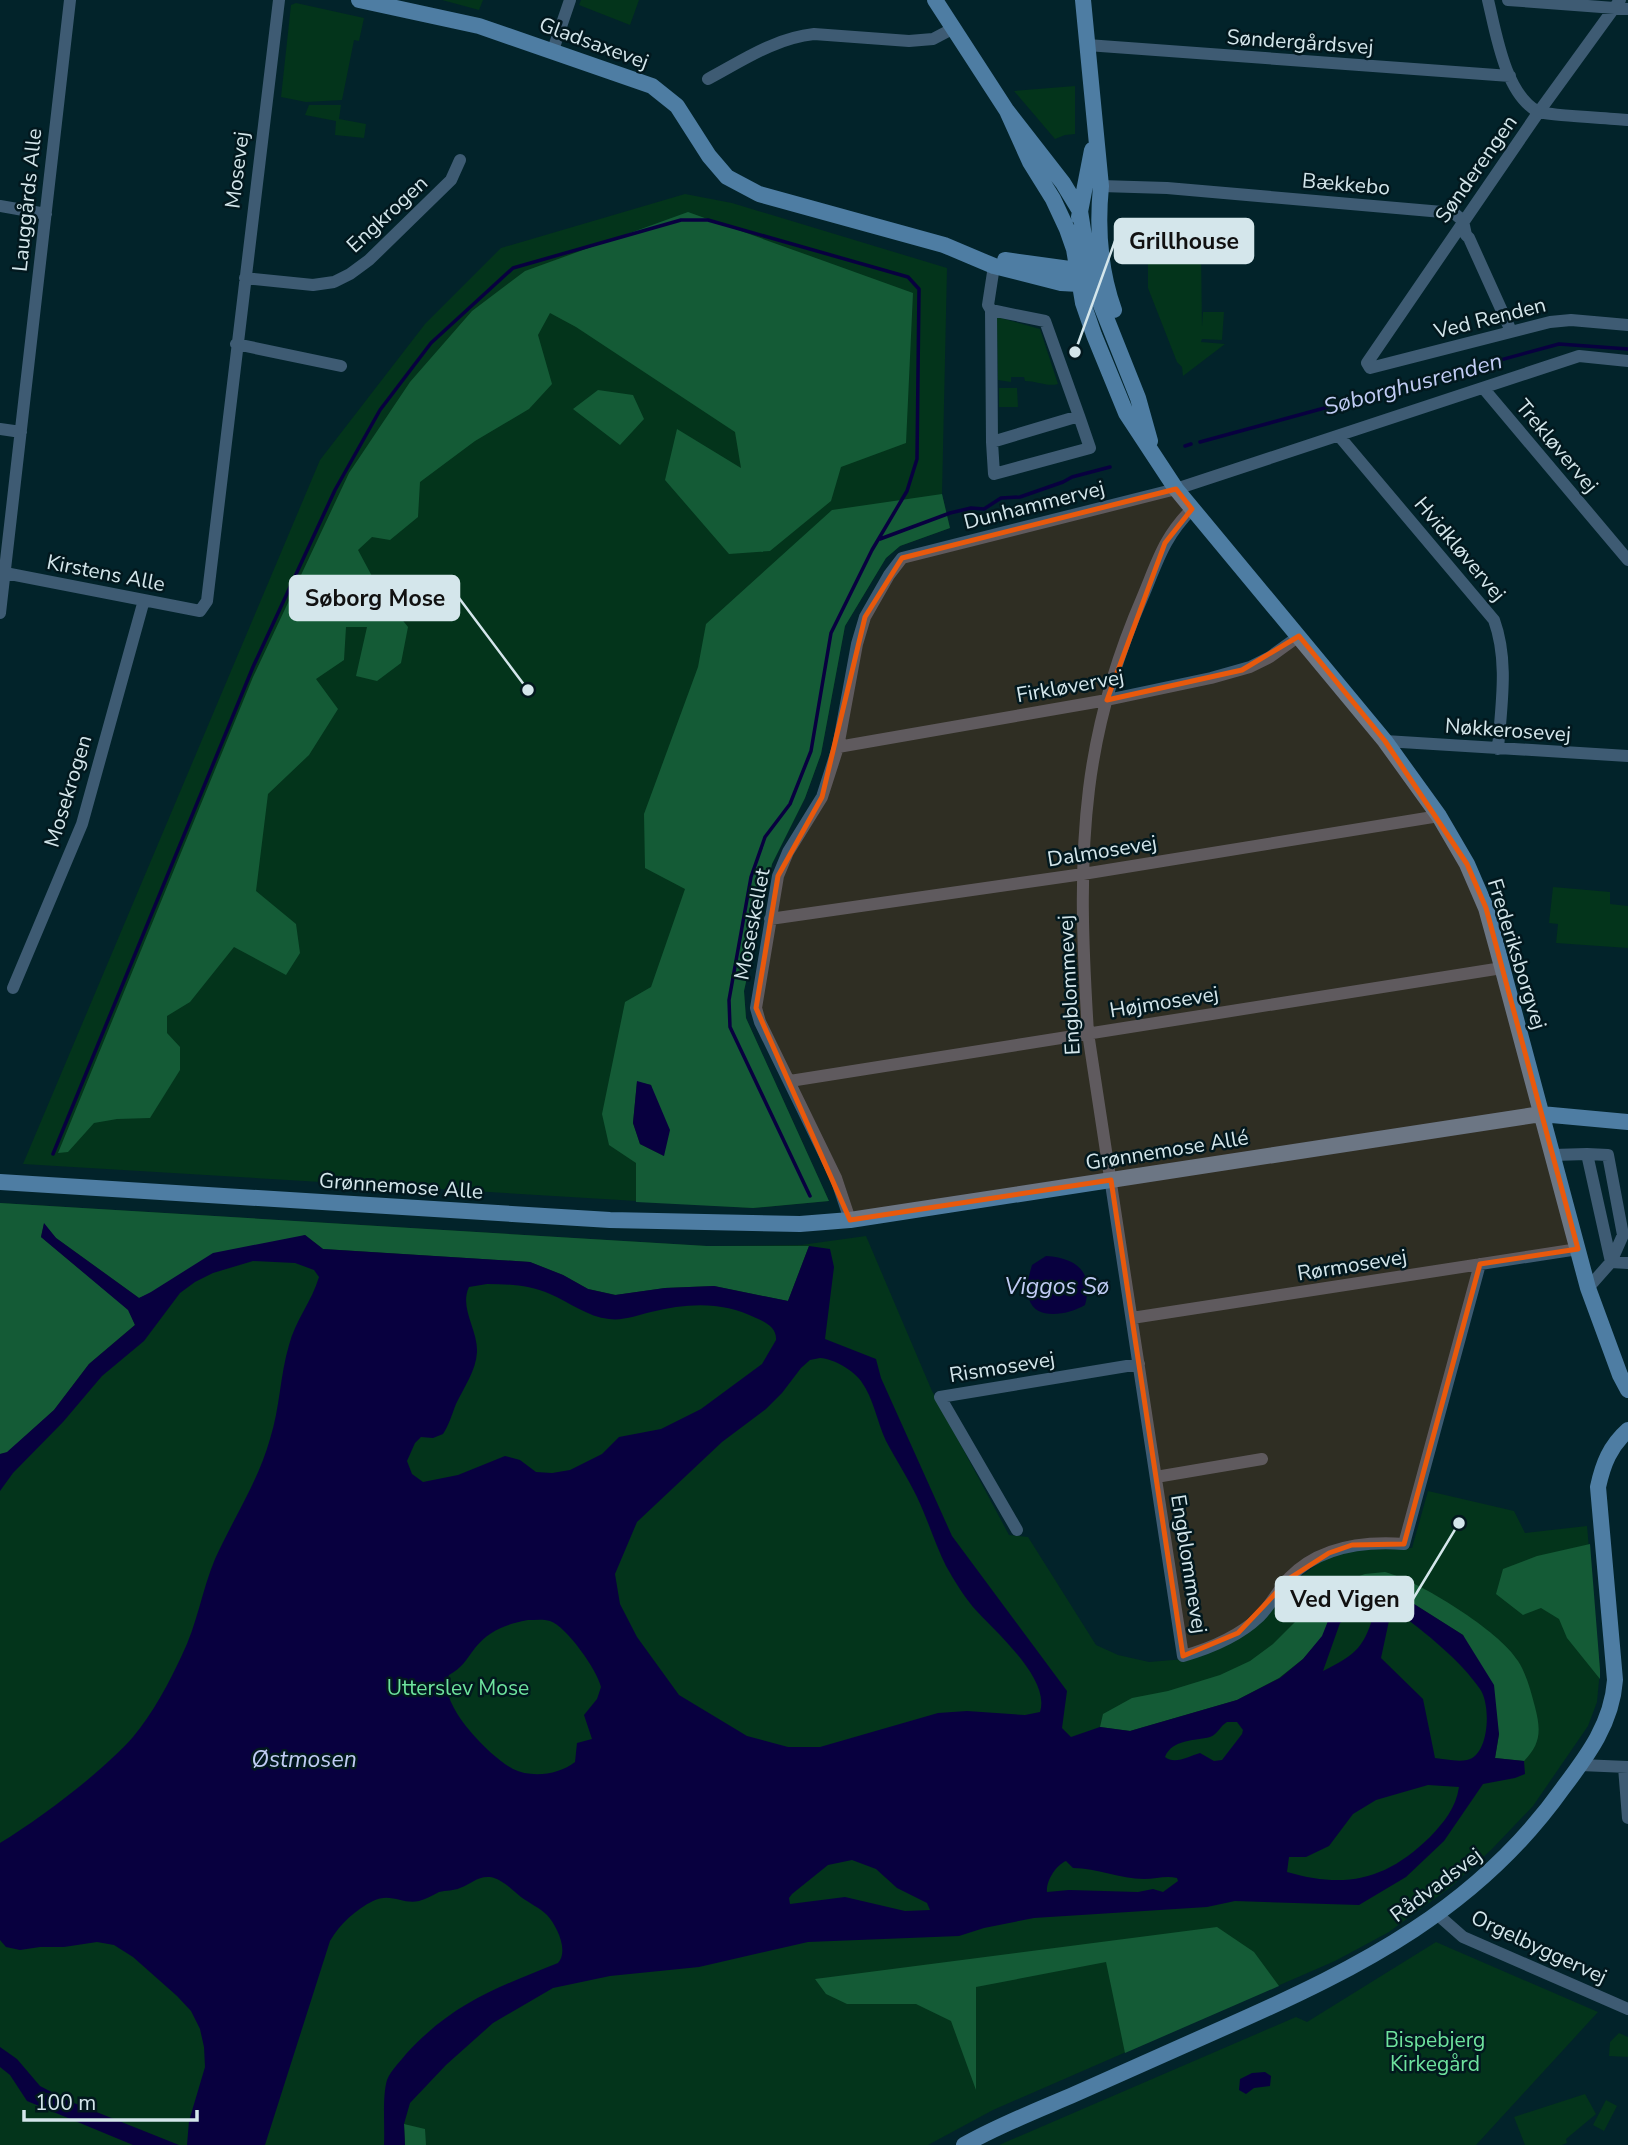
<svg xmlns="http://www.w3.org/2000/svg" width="1628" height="2145" viewBox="0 0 1628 2145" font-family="'Nunito Sans',sans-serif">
<rect width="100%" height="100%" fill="#02232a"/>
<path fill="#03341b" d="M442,0H483L479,10Z
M581,0H639L630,25L579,5Z
M296,3L364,18L359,41L354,40L342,100L306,102L281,97L291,5Z
M1075,86V134L1065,135L1055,139L1014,91Z
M309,105H341L339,119L366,124L364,138L335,135L336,121L305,115Z
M685,194L732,203L947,268L942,494L950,528L900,546L886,558L845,626L821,754L805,798L772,864L744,991L746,1018L829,1201L753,1208L23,1164L320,460L425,324L501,248Z
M1157,249L1201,250L1202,327L1203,312H1224L1222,340L1202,339L1201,342L1225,344L1183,376L1182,367L1177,362L1148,288V256Z
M997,317L1040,329L1058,384C1047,387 1037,381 1025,381L1024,377H1011V382L998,380Z
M999,388H1017L1018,407H999Z
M1553,887L1610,892V904L1628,906V948L1556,943L1558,924L1549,923Z
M0,1203L707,1246L801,1245L866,1236L932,1391L1009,1535L1028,1537L1096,1645L1118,1655L1149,1662L1185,1659L1251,1628L1297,1579L1323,1560L1352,1549L1377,1545L1412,1548L1428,1491L1514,1511L1525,1533L1587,1526L1600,1670L1597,1702L1588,1726L1533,1806L1492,1849L1452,1886L1389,1932L1335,1961L993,2110L928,2145H0Z
M1436,1942L1598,2012L1476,2145H999L1296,2017L1307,2022Z
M1619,2033L1628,2037V2057L1609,2056L1610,2042Z
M1585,2094L1596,2114L1566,2139L1567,2143L1562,2145H1525L1514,2117Z
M1606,2100L1617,2106L1604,2131L1593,2125Z"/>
<path fill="#145b36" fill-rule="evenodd" d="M688,212L913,293L906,443L841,467L831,501L770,551L729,554L665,480L677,429L741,468L735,432L576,327L550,313L538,335L552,384L529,409L475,441L420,482L418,517L390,540L372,537L358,550L381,593L408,627L401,663L377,681L356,676L367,627H346L344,660L316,679L338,709L309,755L268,794L256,891L296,924L300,953L286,975L234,947L190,1002L167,1016V1033L180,1047V1070L150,1118L117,1119L94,1123L68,1152L58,1153L253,677L349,473L410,382L472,311L525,271Z
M598,390L633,395L644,419L620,445L573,409Z
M942,494L950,528L900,546L886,558L845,626L821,754L805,798L772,864L744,991L746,1018L829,1201L753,1208L636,1202V1163L609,1145L602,1114L625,1002L651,987L685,889L645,868L644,814L698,667L706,624L832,510ZM637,1082L651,1085L664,1156L640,1144L633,1123Z
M0,1203L707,1246H809L788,1301L714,1286L665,1288L616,1295L588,1289L563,1275L530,1262L323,1249L305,1235L139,1298L56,1238L44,1224L41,1237L129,1310L135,1325L89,1364L54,1410L7,1453L0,1454Z
M1590,1544L1600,1670V1679L1567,1638L1559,1619L1541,1608L1523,1615L1496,1594L1503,1569L1537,1556Z
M1385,1572C1419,1581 1500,1631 1518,1661C1527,1675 1531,1692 1535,1707C1541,1730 1541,1744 1524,1761L1495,1758L1499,1734L1463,1635L1382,1584L1332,1611L1323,1636L1303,1659L1279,1678L1237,1700L1130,1731L1100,1727L1103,1714L1132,1698L1168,1691L1220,1675L1250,1661L1273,1644L1331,1586L1365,1574Z
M1217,1927L1254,1952L1279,1986L1125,2053L1106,1962L976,1987V2090L951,2021L916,2004H847L826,1994L815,1979Z
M404,2124L425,2129L426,2145H405Z"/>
<path fill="#08003f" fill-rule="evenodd" d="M637,1081L651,1085L670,1130L664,1156L640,1144L633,1123Z
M44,1223L56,1238L139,1298L151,1292L213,1253L305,1235L323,1249L530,1262L563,1275L588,1289L615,1295L665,1288L714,1286L788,1301L809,1246L830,1249L834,1267L825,1339L876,1359L881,1378L952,1536L1067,1691L1062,1728L1071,1737L1100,1727L1130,1731L1237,1700L1280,1678L1303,1659L1322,1636L1332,1611L1364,1586L1382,1584L1388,1576L1395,1579L1392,1590L1463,1635L1494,1685L1499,1734L1495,1758L1524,1761L1525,1774L1515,1778L1483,1784L1444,1841L1406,1877L1359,1905L1235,1901L1207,1907L1034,1918L984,1928L959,1936L808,1942L699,1967L610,1976L553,1988L493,2023L446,2065L410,2103L404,2124L405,2145H384C385,2126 382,2097 387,2080C391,2070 400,2062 406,2054C453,2003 496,1988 558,1963C569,1951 557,1926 547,1915C540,1908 529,1903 521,1897C511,1889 502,1879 490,1877C477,1876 471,1884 460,1888C454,1891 446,1890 439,1892C433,1895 426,1899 419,1901C403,1905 391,1892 373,1901C355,1910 340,1924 330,1941L265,2145H187L189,2121L205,2067L204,2047L200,2029L191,2011L177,1996L133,1957L114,1945L97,1942L64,1947H40L20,1950L6,1947L0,1940V1843C41,1818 101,1773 133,1737C153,1713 169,1683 182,1655C197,1625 202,1590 215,1559C233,1519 258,1482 270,1439C280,1408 280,1375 289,1345C295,1321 312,1301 319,1277L314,1270L295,1263L253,1261L213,1273L195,1282L180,1293L144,1341L102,1376L63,1422L13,1473L0,1491V1454L7,1452L54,1410L89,1364L135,1325L128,1310L41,1237ZM487,1284C509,1284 529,1285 550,1294C569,1302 588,1317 609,1319C623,1321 638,1315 651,1312C687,1303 723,1301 756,1318C766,1322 777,1328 776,1340L762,1364L701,1409L661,1429L619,1437L602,1454L570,1470L552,1473L536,1472L520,1460L505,1456L458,1475L423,1482L412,1474L407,1461L415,1443L421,1437L433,1438L443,1434C449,1425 452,1414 456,1404C464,1387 476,1371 477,1352C478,1330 459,1308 469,1287ZM820,1358C834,1359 853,1370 861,1381C874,1399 877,1422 886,1441C896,1460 908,1478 917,1497C928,1520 935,1544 946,1566C954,1580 963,1595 973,1607C993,1630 1051,1678 1040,1712L1025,1715L967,1711L938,1713L820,1747H788L747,1736L679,1695L637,1637L620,1604L615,1574L637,1522L722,1442L766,1409L782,1393L801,1368L810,1360ZM1365,1606L1375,1609C1365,1647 1357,1654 1323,1671L1340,1623ZM1397,1612C1424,1631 1461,1661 1480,1689C1491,1704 1490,1755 1467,1760C1457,1762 1444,1759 1435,1758L1423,1699L1381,1658L1390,1616ZM528,1620C535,1620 544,1619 550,1621C567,1627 597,1670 601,1687L597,1699L584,1715L592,1739L577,1743L575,1762C559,1775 531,1778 513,1769C490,1757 435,1702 449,1675C462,1668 466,1660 475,1648C489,1630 507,1624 528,1620ZM1227,1722H1237L1243,1730L1242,1734L1222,1760L1214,1761L1200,1753C1189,1756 1175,1765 1165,1757C1172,1739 1195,1741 1210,1737C1218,1734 1220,1726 1227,1722ZM1428,1785L1459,1787C1456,1808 1444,1822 1430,1837C1386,1880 1346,1889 1287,1872L1289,1857H1306L1329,1846L1353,1814L1376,1800ZM852,1860L876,1869L897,1888L927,1903L930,1910L905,1911L845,1897L790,1904L789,1898L792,1894L828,1865ZM1066,1861L1073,1868C1097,1868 1120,1879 1144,1879C1156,1879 1166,1875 1177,1878L1178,1881L1163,1892L1153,1889L1138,1892L1069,1890L1047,1892C1046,1881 1056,1865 1066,1861Z
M1046,1256C1077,1258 1094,1272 1085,1305C1070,1314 1036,1322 1029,1299C1025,1287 1029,1276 1032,1265Z
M0,2047L17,2059L40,2086L69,2101L179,2145H133L27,2101L10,2075L0,2067Z
M1265,2072L1271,2076L1270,2086L1254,2088L1246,2094L1239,2090L1240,2079L1252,2073Z"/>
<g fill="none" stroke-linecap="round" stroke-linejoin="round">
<path stroke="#08003f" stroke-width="3.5" d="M1200,442L1559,344L1628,349
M1185,446L1191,444
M880,539L950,513L971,508L984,509L1001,498L1020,497L1063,482L1072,477L1110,467
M53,1154L253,667L335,490L380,410L431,343L513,268L681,220H708L908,277L919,289L917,459L907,491L872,550L831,633L811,751L790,804L765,837L751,877L729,1000L730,1027L810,1196"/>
<path stroke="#3e5b73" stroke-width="12" d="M1488,0C1496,33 1505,93 1537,111C1546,116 1613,118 1628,120
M1508,0L1628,9
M1620,0L1538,113L1367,363L1370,368L1550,322L1571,320L1628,325
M1087,45L1510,76
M553,50L570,0
M708,79C742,61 775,38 814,34L909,41L933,39L954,28
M1101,186L1167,188L1454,213L1463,221L1466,235L1469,238L1511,331
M0,206L46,214
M245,278L313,285L334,282L350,274L369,260L451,180L460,160
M991,310L1045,321L1079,416L992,442L991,310L988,305L994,266
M236,344L341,366
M1484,389L1628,560
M0,429L21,432
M1339,436L1494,620C1509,661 1501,706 1498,749
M992,442L994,474L1090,448L1079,416
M1192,509C1164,537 1158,560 1143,596C1117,656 1097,724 1089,789C1079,870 1083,952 1088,1033L1183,1656C1211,1648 1238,1637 1259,1617C1271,1605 1278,1590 1289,1578C1319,1547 1363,1541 1404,1544L1480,1264
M5,573L200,611L207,601L279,0
M0,613L70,0
M1385,741L1628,756
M838,747L1107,700L1211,678L1250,667L1270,657L1299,636
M770,919L1083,874L1439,816
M13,988L82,824L144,600
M790,1081L1502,968
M1587,1154L1608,1155L1623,1235L1611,1262L1588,1288
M1553,1155L1587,1154L1611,1262
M850,1220L836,1178L760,1022L756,1008L778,876L788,852L822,797L838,747L857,644L865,617L889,575L902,558L1176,489L1579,356L1628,361
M1611,1262L1628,1263
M1132,1318L1578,1249
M1156,1477L1262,1459
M1017,1530L940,1397L1139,1364
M1580,1765L1628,1767
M1624,1767L1628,1818
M1438,1915L1463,1937L1628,2009"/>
<path stroke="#4e7da3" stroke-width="16" d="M359,0L479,26L652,86L677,106L709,156L727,177L759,194L944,245L994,266L1061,283L1079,284L1091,280
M935,0L1007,111L1063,183L1080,211L1091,280L1138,398L1150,441
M1083,0L1101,186C1097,227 1100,271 1114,310
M1007,111L1030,162L1053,199L1067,229L1074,249L1083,303L1094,335L1126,413L1176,489L1385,741L1439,816L1467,864L1486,908L1497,948L1588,1288L1620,1375L1628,1390
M1079,217L1092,150
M1005,260L1077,270L1087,268
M0,1182L610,1220L800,1224L850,1220L1541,1114L1628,1122
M964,2145C999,2125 1038,2110 1075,2094C1126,2071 1178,2048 1230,2025C1361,1967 1478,1908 1563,1788C1588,1755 1612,1723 1615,1680L1598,1487C1603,1464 1610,1446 1628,1430"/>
</g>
<path fill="#e8590c" fill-opacity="0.2" stroke="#e8590c" stroke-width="5" stroke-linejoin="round" d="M1176,489L1192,509L1165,543L1107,700L1242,670L1299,636L1385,741L1467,864L1486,908L1578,1249L1480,1264L1404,1544L1352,1545L1329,1553L1290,1578L1238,1633L1183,1656L1111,1180L850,1220L756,1008L778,876L822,797L865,617L902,558Z"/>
<g text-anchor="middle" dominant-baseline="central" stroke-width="5" stroke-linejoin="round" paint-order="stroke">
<g font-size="21" fill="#d4e6eb" stroke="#02181e">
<text transform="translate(1300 42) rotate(4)">Søndergårdsvej</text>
<text transform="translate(594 43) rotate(20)">Gladsaxevej</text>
<text transform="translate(1476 169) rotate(-55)">Sønderengen</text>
<text transform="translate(237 170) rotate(-83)">Mosevej</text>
<text transform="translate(1346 184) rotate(5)">Bækkebo</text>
<text transform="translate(27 200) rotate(-84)">Lauggårds Alle</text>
<text transform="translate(387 214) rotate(-43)">Engkrogen</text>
<text transform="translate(1490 318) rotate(-14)">Ved Renden</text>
<text transform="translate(1557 446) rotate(50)">Trekløvervej</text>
<text transform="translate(1034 505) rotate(-14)">Dunhammervej</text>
<text transform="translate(1460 549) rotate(50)">Hvidkløvervej</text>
<text transform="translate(106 573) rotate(11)">Kirstens Alle</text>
<text transform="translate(1070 686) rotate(-10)">Firkløvervej</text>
<text transform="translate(1508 730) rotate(4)">Nøkkerosevej</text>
<text transform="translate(68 791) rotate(-73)">Mosekrogen</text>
<text transform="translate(1102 851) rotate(-9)">Dalmosevej</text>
<text transform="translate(752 924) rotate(-79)">Moseskellet</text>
<text transform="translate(1517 954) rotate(73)">Frederiksborgvej</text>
<text transform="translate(1069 985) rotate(-93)">Engblommevej</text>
<text transform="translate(1164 1002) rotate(-9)">Højmosevej</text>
<text transform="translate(1167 1150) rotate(-9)">Grønnemose Allé</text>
<text transform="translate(401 1186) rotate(4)">Grønnemose Alle</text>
<text transform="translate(1352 1265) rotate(-9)">Rørmosevej</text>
<text transform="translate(1002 1367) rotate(-9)">Rismosevej</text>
<text transform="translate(1189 1564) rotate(81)">Engblommevej</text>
<text transform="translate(1436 1885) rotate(-37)">Rådvadsvej</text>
<text transform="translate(1539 1947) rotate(25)">Orgelbyggervej</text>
</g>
<g font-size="21" fill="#6ee39e" stroke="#02181e">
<text x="458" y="1688">Utterslev Mose</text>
<text x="1435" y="2040">Bispebjerg<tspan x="1435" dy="24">Kirkegård</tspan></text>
</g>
<g font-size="23" font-style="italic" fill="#c1ccf4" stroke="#02181e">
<text transform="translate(1413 384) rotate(-15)">Søborghusrenden</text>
<text x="1057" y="1286">Viggos Sø</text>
<text x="304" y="1759">Østmosen</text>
</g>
</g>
<path fill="none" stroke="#d4e6eb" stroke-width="2.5" d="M1075 352L1115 241M528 690L459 598M1459 1523L1413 1599"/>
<g fill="#d4e6eb" stroke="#02181e" stroke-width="2.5">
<circle cx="1075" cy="352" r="7"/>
<circle cx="528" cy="690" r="7"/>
<circle cx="1459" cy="1523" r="7"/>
</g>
<g fill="#d4e6eb" stroke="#d4e6eb" stroke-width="2.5">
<rect x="1115" y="219" width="138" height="44" rx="7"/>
<rect x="290" y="576" width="169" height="44" rx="7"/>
<rect x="1276" y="1577" width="137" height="44" rx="7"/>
</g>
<g font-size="23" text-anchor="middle" font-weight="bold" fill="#111">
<text x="1184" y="249">Grillhouse</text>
<text x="375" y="606">Søborg Mose</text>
<text x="1345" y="1607">Ved Vigen</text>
</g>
<path d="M24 2110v10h173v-10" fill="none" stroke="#d4e6eb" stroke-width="3.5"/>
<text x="35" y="2110" font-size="21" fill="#d4e6eb" stroke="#02181e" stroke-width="5" paint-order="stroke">100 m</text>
</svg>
